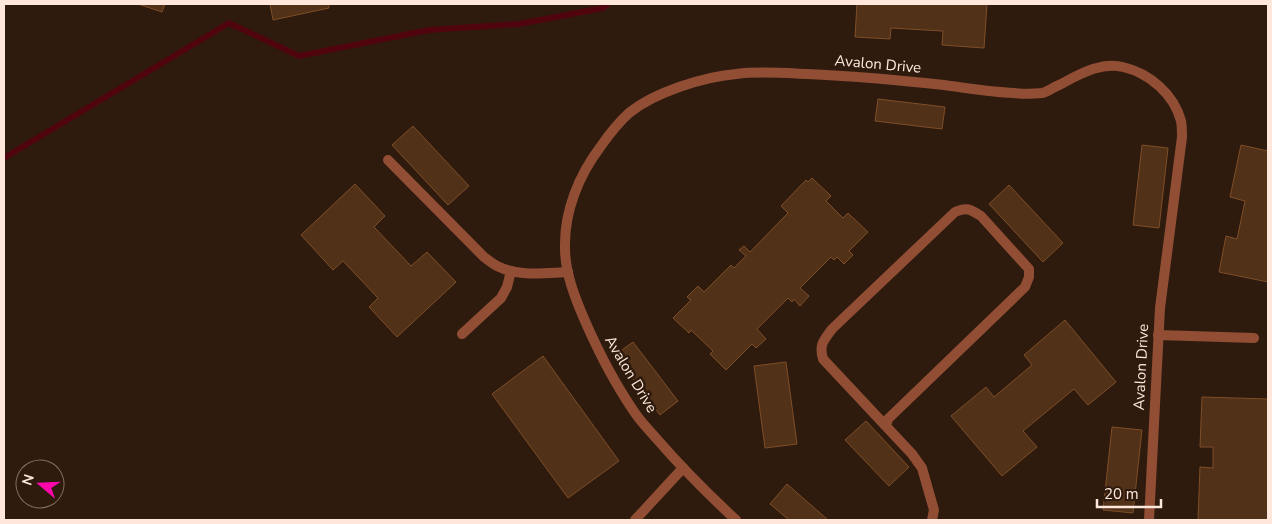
<svg xmlns="http://www.w3.org/2000/svg" width="1272" height="524" viewBox="0 0 1272 524" font-family="'Nunito Sans',sans-serif">
<rect width="100%" height="100%" fill="#2e1b0e"/>
<g fill="none" stroke-linecap="round" stroke-linejoin="round">
<path stroke="#50050e" stroke-width="6" d="M4,158L229,23L299,56L429,30L519,24L603,8L608,4"/>
</g>
<path fill="#513118" stroke="#7f4e28" d="M138,4H165L162,12Z
M270,4H328L329,8L273,20Z
M857,4H987L984,48L942,45L943,31L891,28L890,39L855,37Z
M878,99L945,107L942,129L875,121Z
M413,126L469,186L448,205L392,145Z
M1142,145L1168,148L1159,228L1133,225Z
M1241,145L1268,151V282L1219,272L1226,236L1237,239L1245,201L1230,197Z
M812,178L831,196L826,201L843,218L848,213L868,232L849,251L853,255L844,264L837,257L834,260L831,257L800,288L809,296L800,306L794,299L792,302L788,298L757,329L766,339L756,348L752,344L726,370L710,354L713,351L691,330L689,333L673,318L691,300L687,297L698,286L704,292L731,265L734,268L746,256L739,250L744,246L750,252L788,213L781,206L806,180L808,182Z
M355,184L385,216L374,227L411,266L427,252L456,282L397,337L369,307L378,298L343,261L333,270L301,235Z
M1009,185L1063,243L1043,262L989,204Z
M1065,320L1116,382L1088,405L1074,389L1023,431L1037,447L1002,476L951,416L986,387L994,397L1032,365L1024,355Z
M633,342L678,401L660,415L615,355Z
M543,356L619,461L568,498L492,394Z
M786,362L797,444L765,448L754,366Z
M1202,397L1268,399V520H1198L1200,467L1213,468V447H1200Z
M866,421L909,467L889,486L845,440Z
M1112,427L1142,430L1133,513L1103,510Z
M787,484L828,520H789L770,504Z"/>
<g fill="none" stroke-linecap="round" stroke-linejoin="round">
<path stroke="#914e35" stroke-width="10" d="M388,160L484,257C488,260 493,264 497,266C519,277 544,273 568,272
M462,334L501,298L507,287L511,271
M1158,335L1254,338
M886,426L888,419L1025,287L1029,277V269L981,216C970,209 967,207 955,212L832,329C823,341 819,345 823,359L912,454L922,468L934,510L932,520
M635,520L683,468"/>
<path stroke="#914e35" stroke-width="10" d="M736,520C708,494 681,467 656,438C649,430 641,422 635,413C615,384 599,353 585,321C575,298 565,273 565,248C564,211 579,175 601,146C608,136 619,122 629,113C655,92 703,77 736,74C759,71 784,73 807,74C853,76 898,80 944,85C967,88 991,92 1014,93C1023,94 1033,94 1042,93C1047,92 1052,88 1057,86C1077,76 1100,61 1123,67C1149,73 1174,94 1181,121C1182,126 1182,132 1182,137L1160,308L1149,520"/>
</g>
<g text-anchor="middle" dominant-baseline="central" stroke-width="5" stroke-linejoin="round" paint-order="stroke">
<g font-size="15" fill="#ffe8db" stroke="#2e1b0e">
<text transform="translate(878 64) rotate(5)">Avalon Drive</text>
<text transform="translate(1141 367) rotate(-87)">Avalon Drive</text>
<text transform="translate(631 374) rotate(59)">Avalon Drive</text>
</g>
</g>
<rect width="1272" height="524" fill="none" stroke="#ffe8db" stroke-width="10"/>
<g transform="translate(40 484) rotate(289)"><circle r="24" fill="#2e1b0e" stroke="#826d60"/>
<path d="M0-4L9 19L0 12L-9 19Z" fill="#ff07ab"/>
<text y="-8" font-size="14" font-weight="bold" text-anchor="middle" fill="#ffe8db">N</text>
</g>
<path d="M1097 499v8h64v-8" fill="none" stroke="#ffe8db" stroke-width="2.5"/>
<text x="1104" y="499" font-size="15" fill="#ffe8db" stroke="#2e1b0e" stroke-width="4" paint-order="stroke">20 m</text>
</svg>
